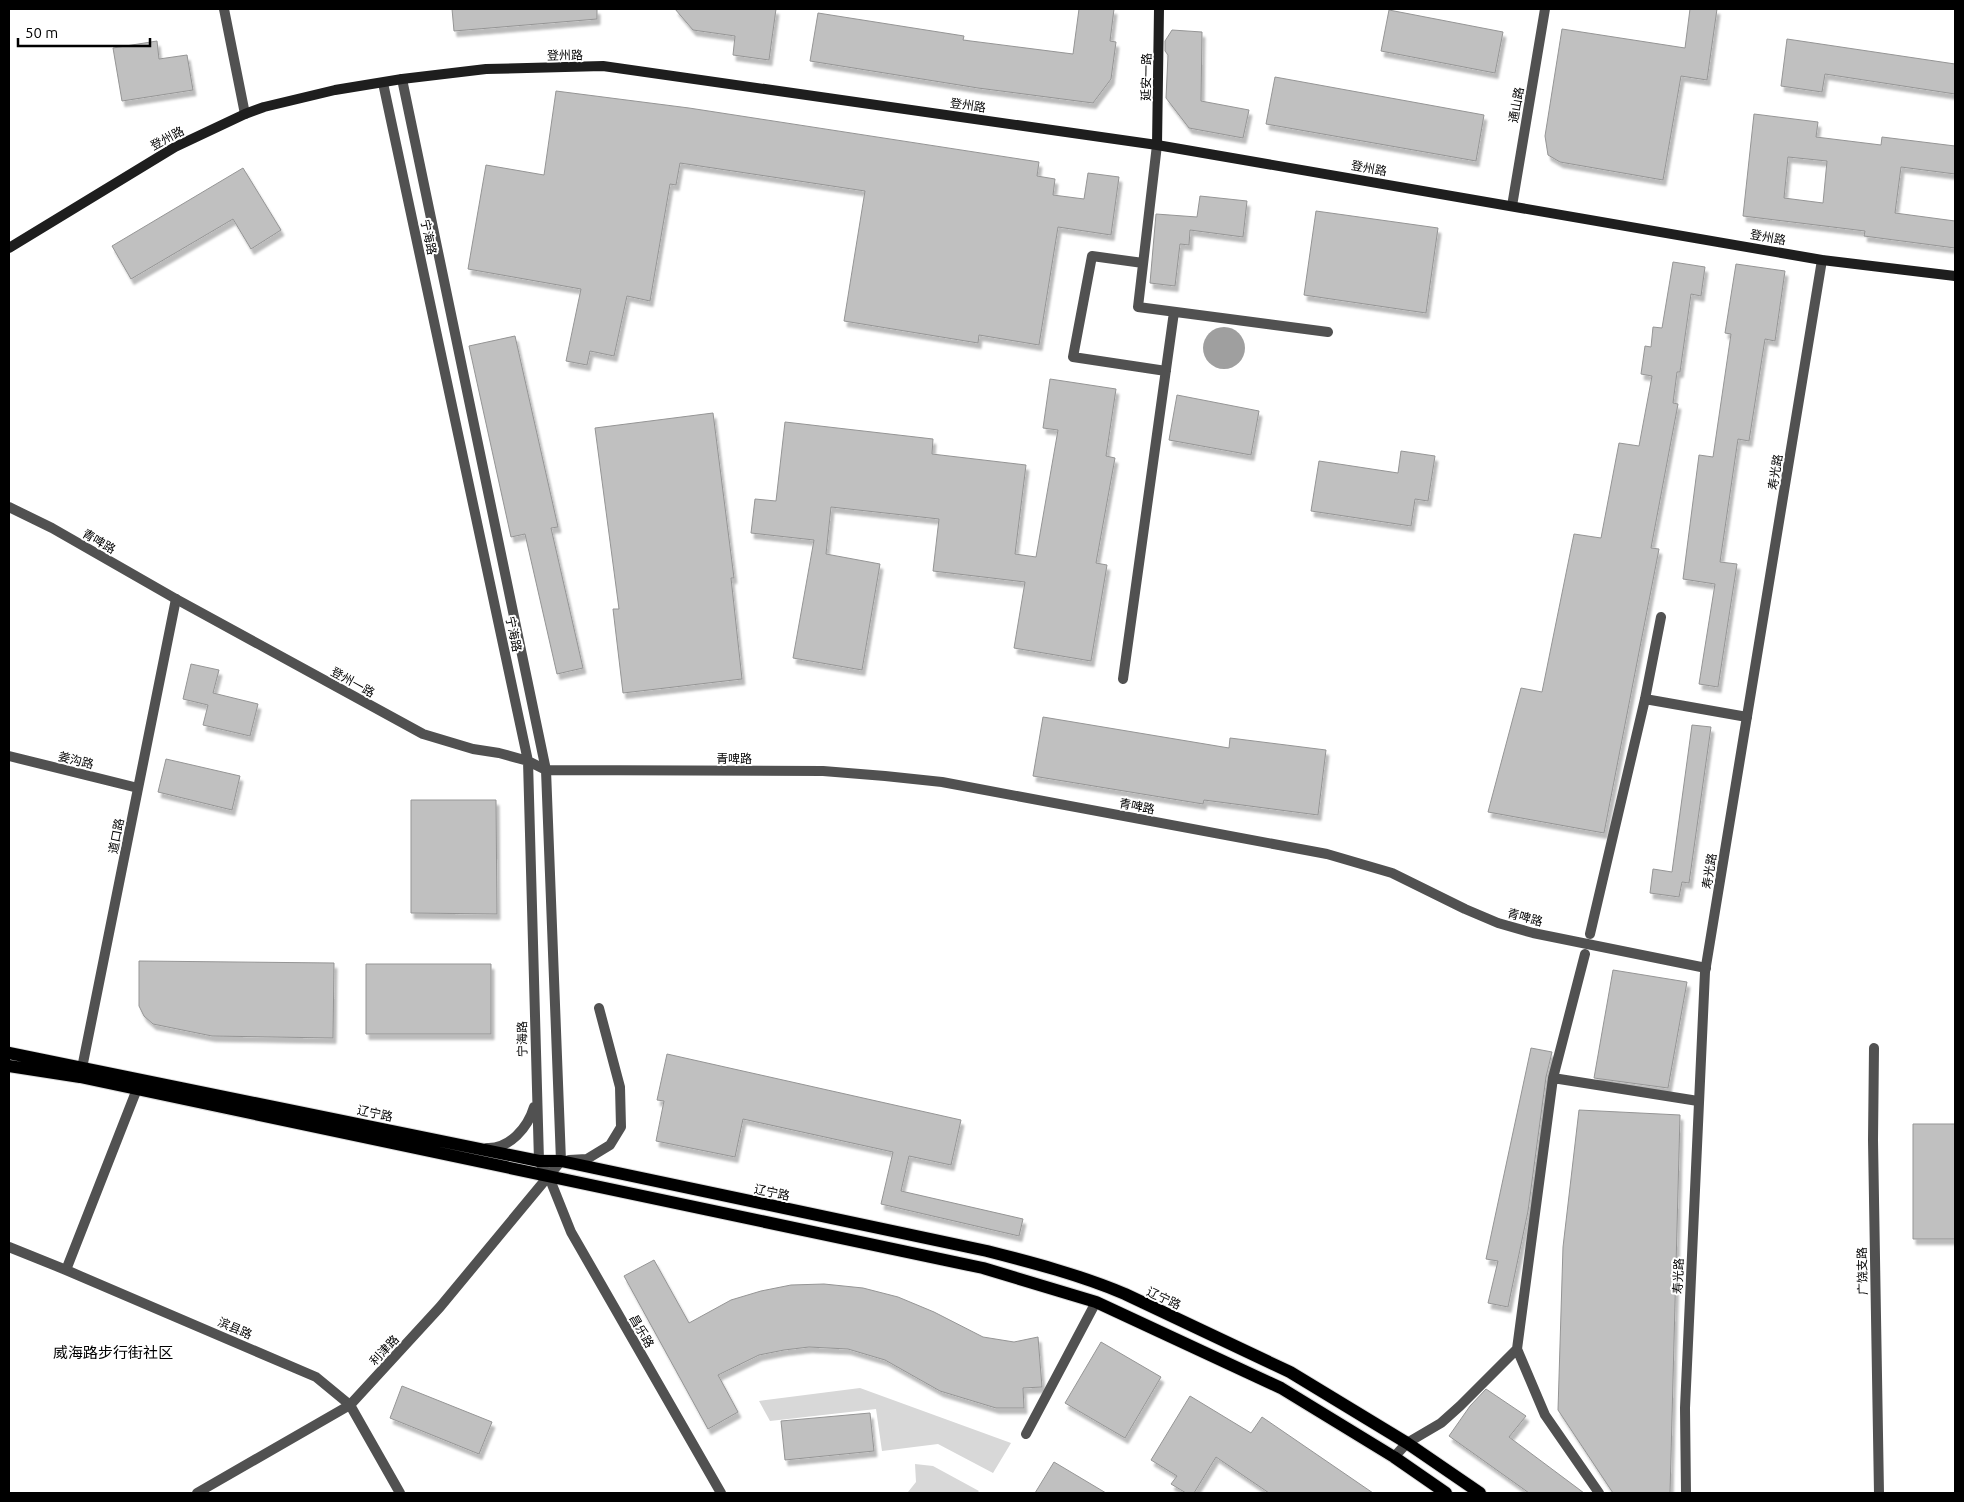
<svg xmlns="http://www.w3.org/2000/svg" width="1964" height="1502" viewBox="0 0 1964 1502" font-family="Ubuntu,'Noto Sans SC',sans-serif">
<defs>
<filter id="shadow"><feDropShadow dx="3" dy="5.5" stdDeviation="1" flood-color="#0004"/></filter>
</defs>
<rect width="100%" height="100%" fill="#fff"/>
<path fill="#d8d8d8" d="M860,1388L1011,1443L993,1473L938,1444L882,1451L876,1409L770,1421L759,1401Z
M915,1464L933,1466L979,1491L977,1493H903L908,1492L916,1482Z"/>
<path fill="#9f9f9f" d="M1203 348a21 21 0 1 1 42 0a21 21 0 1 1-42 0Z"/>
<path fill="#c0c0c0" stroke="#959595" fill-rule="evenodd" filter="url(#shadow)" d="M452,9H597V19L454,31Z
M675,9H776L769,60L733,55L735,36L693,30Z
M1079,9H1114L1110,41L1116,42L1111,79L1093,103L978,88L810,61L818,13L964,36L963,40L1073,54Z
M1690,9H1717L1707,80L1681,76L1663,180L1560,162L1548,155L1545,136L1562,29L1685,48Z
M1389,10L1503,32L1495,73L1381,51Z
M1172,30L1202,32L1201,101L1249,110L1243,138L1189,128L1166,98L1168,55L1165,51V41Z
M1787,39L1955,64V94L1825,74L1822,92L1781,86Z
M157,41L159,59L187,55L193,90L122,101L113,48Z
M1275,77L1484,115L1476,161L1266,124Z
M556,91L689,108L1039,162L1037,176L1055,179L1053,195L1084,199L1088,173L1119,177L1111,235L1058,227L1039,345L979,335L978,343L844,321L865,191L680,163L676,185L670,184L650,301L627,296L614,356L590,351L587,365L566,361L581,289L468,269L486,165L544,175Z
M1754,114L1818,122L1816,137L1881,145L1882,137L1955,146V174L1901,167L1895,213L1955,221V248L1864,236L1865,231L1743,216ZM1788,157L1827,161L1823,203L1784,198Z
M243,168L281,230L251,249L233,219L131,279L112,246Z
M1200,196L1247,201L1243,237L1190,230L1189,245L1180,244L1175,286L1150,283L1156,214L1197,217Z
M1316,211L1438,228L1426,313L1304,295Z
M1673,262L1705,267L1701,296L1691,294L1680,372H1677L1673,403L1678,404L1651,548L1659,549L1604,833L1488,812L1521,688L1542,692L1574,534L1601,538L1619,443L1639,446L1652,376L1641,374L1645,346L1651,347L1653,327L1662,328Z
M1736,264L1785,271L1775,341L1765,339L1749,441L1738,439L1720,562L1737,564L1718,687L1699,684L1715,584L1683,579L1699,455L1713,457L1731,334L1725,333Z
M515,336L558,527L551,528L583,668L557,674L525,534L511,537L469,346Z
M1050,379L1116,389L1106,456L1115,458L1096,563L1107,565L1091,661L1014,648L1025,582L933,571L939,519L831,507L826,554L880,564L862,670L793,658L814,540L751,533L755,499L776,501L785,422L933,439L932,454L1026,465L1015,554L1036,557L1058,430L1043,428Z
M1177,395L1259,411L1251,455L1169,440Z
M713,413L734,578H731L742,679L623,693L613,609H619L595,428Z
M1401,451L1435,456L1428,501L1415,499L1411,526L1311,511L1319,461L1398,473Z
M191,664L219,670L213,693L258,704L250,736L203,725L208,705L183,699Z
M1043,717L1229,748L1230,738L1326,750L1318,815L1204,800L1203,804L1033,776Z
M1692,725L1711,727L1689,883L1682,882L1679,897L1650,893L1653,869L1672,872Z
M166,759L240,776L232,810L158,792Z
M411,800H496L497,914L411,913Z
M139,961L334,963L333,1038L212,1036L153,1024L144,1016L139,1006Z
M366,964H491V1034H366Z
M1613,970L1687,982L1668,1088L1594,1078Z
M1531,1048L1552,1052L1546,1077L1528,1211L1508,1307L1488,1303L1498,1261L1486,1259Z
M667,1054L961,1120L951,1165L909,1156L901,1191L1023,1219L1019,1236L881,1204L893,1152L743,1119L735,1157L656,1141L664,1101L657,1100Z
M1579,1110L1680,1115L1670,1493H1613L1558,1410L1563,1247Z
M1913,1124H1955V1239H1913Z
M654,1260L689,1323L731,1300L761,1291L791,1285L824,1284L863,1288L898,1297L934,1312L983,1337L1014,1342L1038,1337L1042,1387L1023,1388L1024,1408H996L940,1391L885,1360L848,1349L809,1347L784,1350L759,1355L718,1375L738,1412L708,1429L624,1276Z
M1101,1342L1161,1377L1125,1438L1065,1403Z
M402,1386L492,1422L479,1454L390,1418Z
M1486,1389L1526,1416L1509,1437L1584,1493H1529L1449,1436L1470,1406Z
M1190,1396L1251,1433L1262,1417L1373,1493H1269L1216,1457L1194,1493H1186L1171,1484L1177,1476L1151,1460Z
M870,1413L874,1451L785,1460L781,1421Z
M1054,1462L1106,1493H1035Z"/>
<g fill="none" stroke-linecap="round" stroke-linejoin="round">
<g stroke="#dbdbdb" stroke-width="14">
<path id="primary" d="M9,1053L539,1161H561L987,1251C1034,1263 1080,1275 1125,1294L1290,1372L1407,1443L1480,1493
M9,1066L80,1077L983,1268L1096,1302L1281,1388L1394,1457L1446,1493"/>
</g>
<path stroke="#515151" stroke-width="10" d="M224,9L245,114
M1157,145L1138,307L1328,332
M1143,263L1092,256L1073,357L1166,371
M1123,679L1174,312"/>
<path stroke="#515151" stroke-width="10" d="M1645,699L1747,717
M1590,934L1645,699L1661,617
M1553,1078L1698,1101
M1517,1349L1553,1078L1585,954
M1394,1457L1407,1443L1441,1423L1460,1406L1517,1349L1545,1415L1599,1493"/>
<path stroke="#515151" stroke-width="10" d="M1512,206L1545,9
M9,756L138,788
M1874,1048L1873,1140L1879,1493
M81,1073L176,599
M569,1160L587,1159L610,1145L621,1127L620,1087L599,1008
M549,1177L571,1232L721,1493
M9,1247L66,1270L316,1377L350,1405L400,1493
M66,1270L137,1089
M1026,1434L1096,1302
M1686,1493L1685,1408L1705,972L1822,260"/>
<path stroke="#515151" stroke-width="10" d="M383,83L528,761L539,1161L549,1177
M9,507L52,528L176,599L423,734L473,749L499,753L528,761L546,770L823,771L885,776L942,782L1327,854L1392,873L1465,909L1498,923L1533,933L1706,968
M487,1148C510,1149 528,1127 534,1107
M197,1493L350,1405L440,1307L561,1161L546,770L402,79"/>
<path stroke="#1e1e1e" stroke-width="10" d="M1157,145L1159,9
M9,248L175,147L245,114L264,107L335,90L402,79L486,69L603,66L1157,145L1822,260L1955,276"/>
<use href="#primary" stroke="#000" stroke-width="12"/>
</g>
<g text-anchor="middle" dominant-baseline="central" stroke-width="4" stroke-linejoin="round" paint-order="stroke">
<g font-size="12" fill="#000" stroke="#fff">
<text transform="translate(565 55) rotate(-1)">登州路</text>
<text transform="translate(1146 77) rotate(-89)">延安一路</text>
<text transform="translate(968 105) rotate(8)">登州路</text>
<text transform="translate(1516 105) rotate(-80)">通山路</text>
<text transform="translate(167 138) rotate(-28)">登州路</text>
<text transform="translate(1369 168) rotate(10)">登州路</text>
<text transform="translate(429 237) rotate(78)">宁海路</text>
<text transform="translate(1768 237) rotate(10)">登州路</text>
<text transform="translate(1775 472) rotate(-81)">寿光路</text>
<text transform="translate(99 541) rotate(30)">青啤路</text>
<text transform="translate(514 634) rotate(78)">宁海路</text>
<text transform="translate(353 682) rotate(29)">登州一路</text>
<text x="734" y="758">青啤路</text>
<text transform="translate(76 760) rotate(14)">姜沟路</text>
<text transform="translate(1137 806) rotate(11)">青啤路</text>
<text transform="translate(116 836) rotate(-79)">道口路</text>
<text transform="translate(1709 871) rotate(-81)">寿光路</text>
<text transform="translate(1525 917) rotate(15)">青啤路</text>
<text transform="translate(522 1039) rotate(-91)">宁海路</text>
<text transform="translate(375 1113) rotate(12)">辽宁路</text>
<text transform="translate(772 1192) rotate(12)">辽宁路</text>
<text transform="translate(1862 1271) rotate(-91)">广饶支路</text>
<text transform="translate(1678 1276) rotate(-88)">寿光路</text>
<text transform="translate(1164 1298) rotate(25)">辽宁路</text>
<text transform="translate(235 1328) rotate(23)">滨县路</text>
<text transform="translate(642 1331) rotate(60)">昌乐路</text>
<text transform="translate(384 1350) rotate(-47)">利津路</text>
</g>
<g font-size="15" fill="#000" stroke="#fff">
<text x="113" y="1352">威海路步行街社区</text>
</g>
</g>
<rect width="1964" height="1502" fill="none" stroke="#000000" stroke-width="20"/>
<path d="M18 38v8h132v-8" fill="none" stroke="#000000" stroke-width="2.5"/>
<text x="25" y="38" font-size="15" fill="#000000" stroke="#ffffff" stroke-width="4" paint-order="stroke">50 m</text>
</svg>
